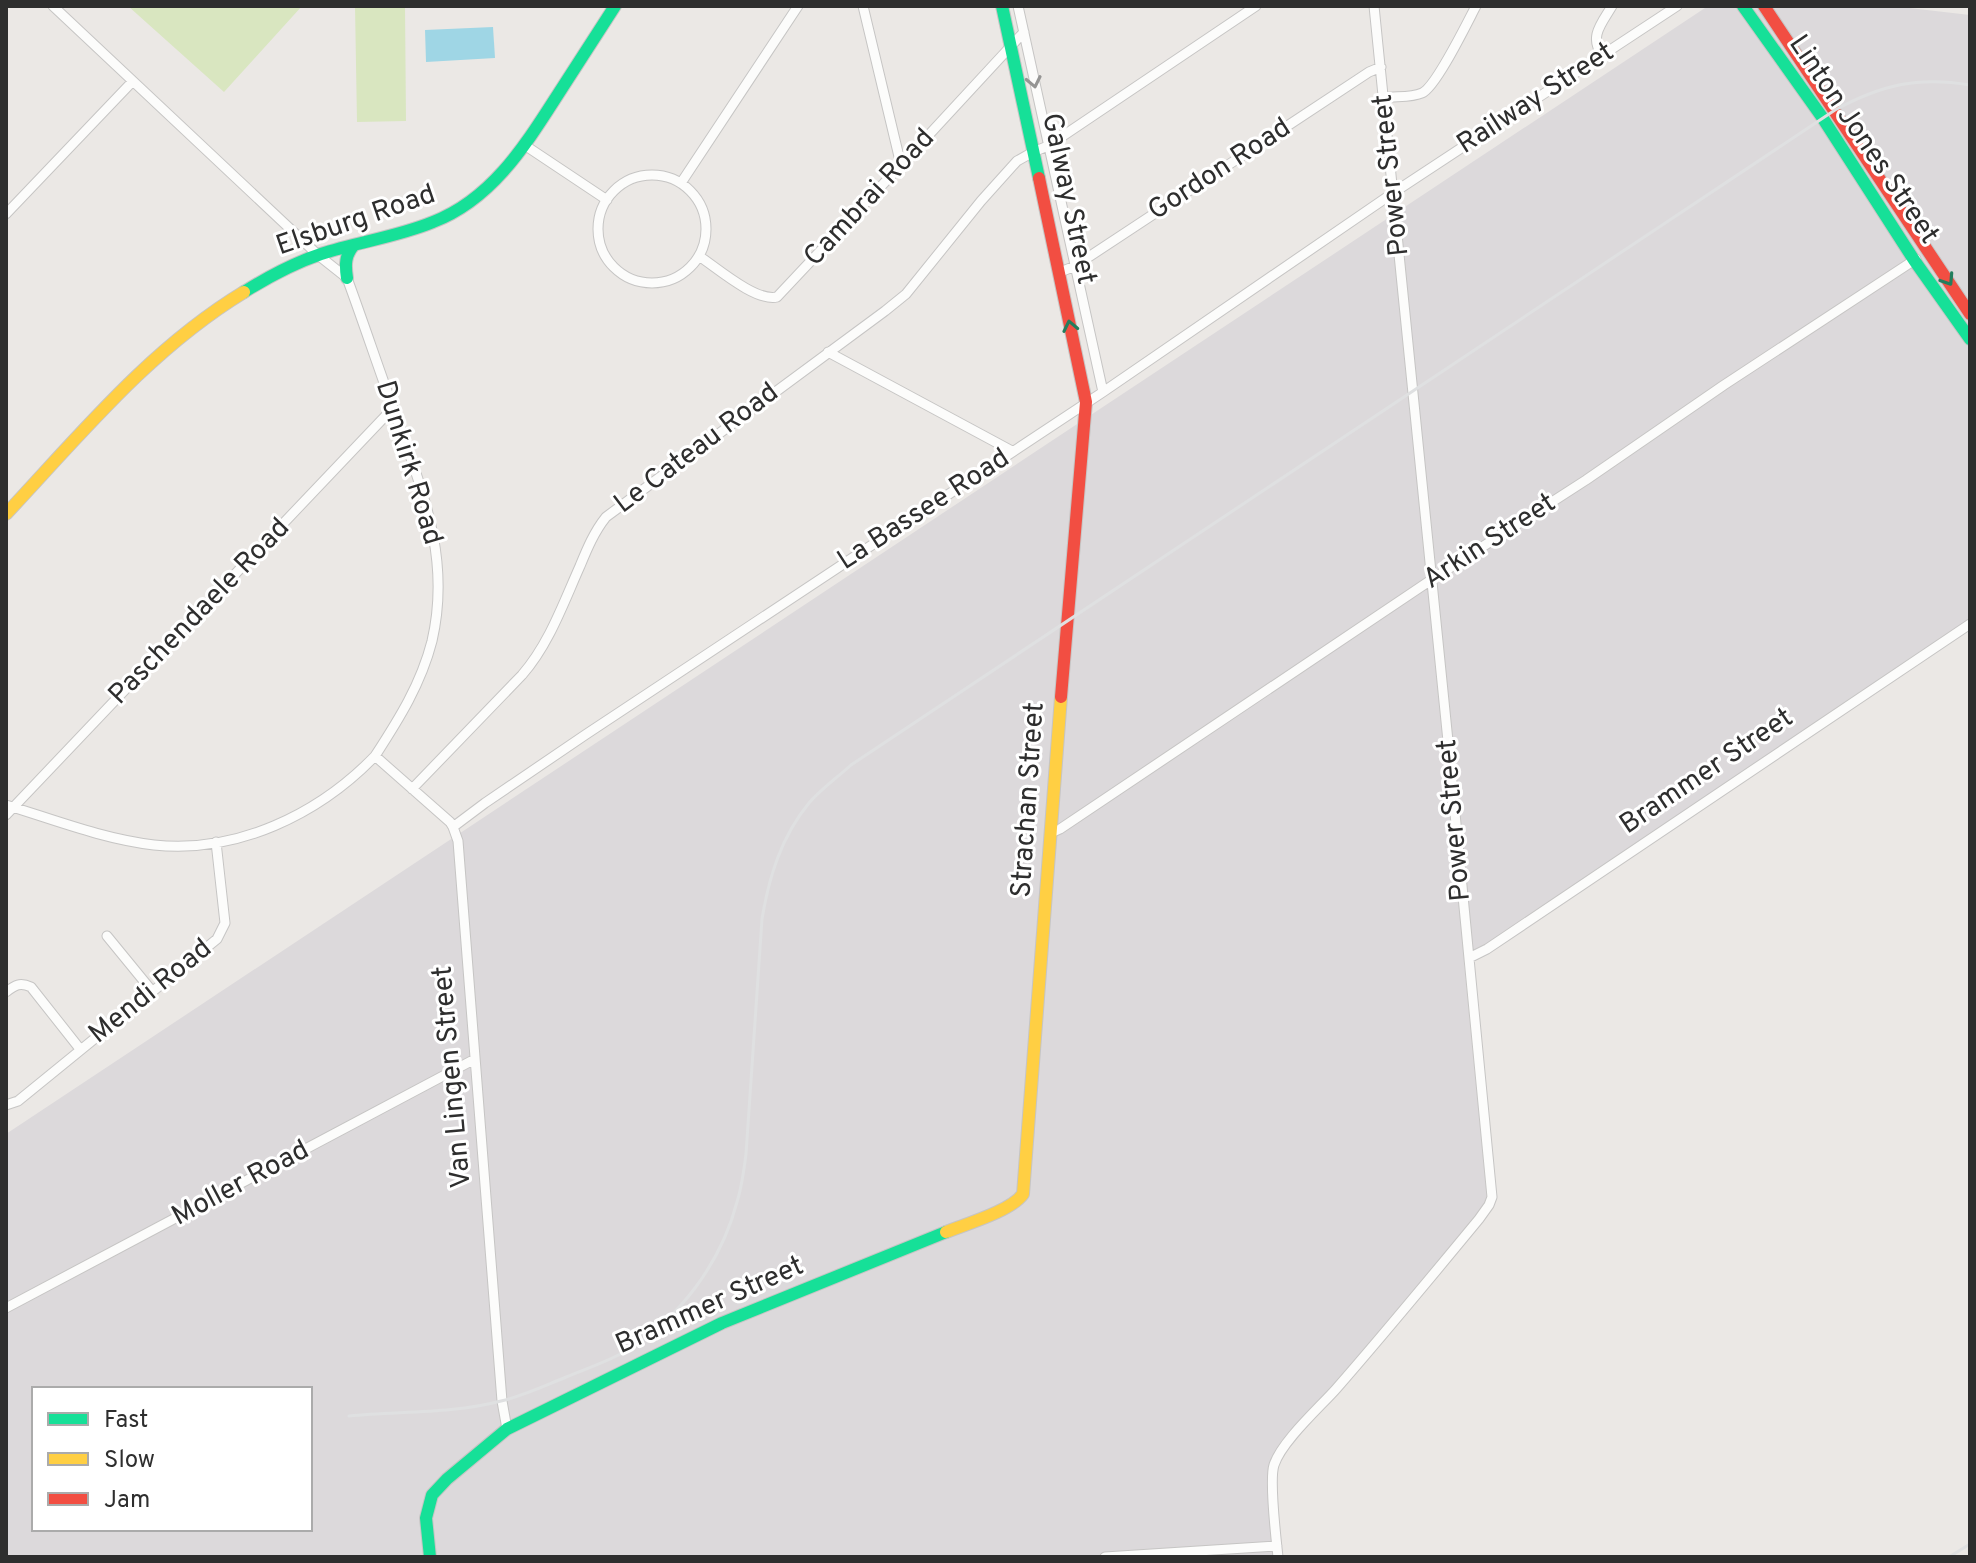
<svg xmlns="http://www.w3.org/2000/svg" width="1976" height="1563" viewBox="0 0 1976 1563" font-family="Overpass,sans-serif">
<rect width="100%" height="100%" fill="#ebe8e5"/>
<path fill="#dcd9db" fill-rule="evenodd" d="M1708,6H1892L1970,15V621L1464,962L1488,1207L1274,1467L1280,1557H6V1134ZM34,1389H310V1529H34Z"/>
<path fill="#d9e6c0" d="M128,6H302L224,92Z
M355,6H405L406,121L357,122Z"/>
<path fill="#9fd6e5" d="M493,27L495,58L426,62L425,30Z"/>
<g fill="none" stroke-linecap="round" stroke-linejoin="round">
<g stroke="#c6c5c4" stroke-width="11">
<path id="street" d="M863,6L901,165
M1018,6L1103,392
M1603,56C1588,37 1602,23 1612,6
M1384,98C1395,96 1411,98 1422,93C1436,87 1467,23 1476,6
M526,146L607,200
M598 229a54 54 0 1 1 108 0a54 54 0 1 1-108 0Z
M681,183L798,6
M6,214L132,82
M699,256C717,268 756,302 777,297L901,165L1024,32
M1058,273L1075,266L1369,72L1381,67
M828,352L1012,451
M375,756L450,822L453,827L458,841L502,1401L507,1429
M412,789L522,675C549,644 563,604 580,566C587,549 594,532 606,517L885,311L906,294L981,201L1017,161L1033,152L1048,146L1256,6
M6,805C55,820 103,839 154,845C237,854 319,814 375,756C399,719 421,684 432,641C451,559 423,493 396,416C379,370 364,324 347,278L318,255L53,6
M6,815L393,408
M453,827L485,803L585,735L1103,392L1393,193L1677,6
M1051,833L1060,829L1431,580L1586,480L1724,385L1916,259
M107,936L152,991
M1469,958L1487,949L1970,624
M6,992C15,985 20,982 31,987L80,1049
M6,1105L18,1101L217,939L225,923L216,842
M6,1308L475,1059
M1105,1557L1277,1546
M1278,1557C1276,1538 1269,1480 1274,1465C1282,1441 1319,1408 1336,1389C1385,1333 1432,1276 1479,1219L1489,1205L1492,1197L1449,751L1374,6"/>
</g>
<g stroke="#c6c5c4" stroke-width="14">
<path id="fast" d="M1002,6L1039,178
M1743,6L1822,117L1914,260L1970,339
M347,278C345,265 345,255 354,245
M244,292C268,277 294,263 321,254C357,242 397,237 433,222C490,200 523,149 555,99C575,68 595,37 615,6
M430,1557L426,1518L432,1495L447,1479L507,1429L722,1323L946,1232"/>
</g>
<g stroke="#c6c5c4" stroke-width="14">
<path id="slow" d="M6,514C80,435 150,349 244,292
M946,1232C966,1224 1011,1211 1023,1194L1061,697"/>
</g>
<g stroke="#c6c5c4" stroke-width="14">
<path id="jam" d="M1764,6L1970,314
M1039,178L1086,402L1061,697"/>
</g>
<use href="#street" stroke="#fcfcfb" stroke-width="9"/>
<use href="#fast" stroke="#16e098" stroke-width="12"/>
<use href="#slow" stroke="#ffcf43" stroke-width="12"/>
<use href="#jam" stroke="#f24e42" stroke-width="12"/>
<path stroke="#dfe0e1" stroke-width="3" d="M349,1416C399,1411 452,1414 501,1401C523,1396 544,1386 564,1378C585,1369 607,1362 626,1351C680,1318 721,1263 737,1202C742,1186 744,1170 746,1154L762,919C769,877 781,837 809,803C821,789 838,777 851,765L1835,110C1881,85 1918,76 1970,85
M1949,1557L1970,1544"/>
</g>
<defs><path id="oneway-chevron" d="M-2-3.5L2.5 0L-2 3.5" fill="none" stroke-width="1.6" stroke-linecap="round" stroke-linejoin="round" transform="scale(2)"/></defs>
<use stroke="#959594" href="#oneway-chevron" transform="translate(1034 82) rotate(78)"/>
<g stroke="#237e5e">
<use href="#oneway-chevron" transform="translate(1948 280) rotate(57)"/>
<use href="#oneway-chevron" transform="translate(1070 326) rotate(-102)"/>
</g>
<g text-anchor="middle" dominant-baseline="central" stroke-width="6" stroke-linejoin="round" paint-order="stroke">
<g font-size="28" fill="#2e2e2e" stroke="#fff">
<text transform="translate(1536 99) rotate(-33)">Railway Street</text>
<text transform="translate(1863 140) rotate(56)">Linton Jones Street</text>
<text transform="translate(1220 170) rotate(-33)">Gordon Road</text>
<text transform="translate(1392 175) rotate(-96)">Power Street</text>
<text transform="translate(870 198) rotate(-47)">Cambrai Road</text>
<text transform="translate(1068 199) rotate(78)">Galway Street</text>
<text transform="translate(356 221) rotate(-19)">Elsburg Road</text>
<text transform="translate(697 449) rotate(-37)">Le Cateau Road</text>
<text transform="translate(408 463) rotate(73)">Dunkirk Road</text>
<text transform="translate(924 510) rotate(-33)">La Bassee Road</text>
<text transform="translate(1490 542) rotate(-33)">Arkin Street</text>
<text transform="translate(200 612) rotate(-46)">Paschendaele Road</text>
<text transform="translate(1707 772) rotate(-34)">Brammer Street</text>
<text transform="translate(1029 800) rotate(-86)">Strachan Street</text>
<text transform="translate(1455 820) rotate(-95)">Power Street</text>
<text transform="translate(151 992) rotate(-39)">Mendi Road</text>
<text transform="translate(453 1077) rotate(-95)">Van Lingen Street</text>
<text transform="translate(241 1184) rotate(-28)">Moller Road</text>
<text transform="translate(710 1306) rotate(-24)">Brammer Street</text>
</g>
</g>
<rect width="1976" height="1563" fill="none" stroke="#2e2e2e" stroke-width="16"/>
<rect x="32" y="1387" width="280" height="144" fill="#ffffff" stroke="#ababab" stroke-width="2"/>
<rect x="48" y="1413" width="40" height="12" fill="#16e098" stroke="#ababab" stroke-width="2"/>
<text x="104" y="1427" font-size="24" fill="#2e2e2e">Fast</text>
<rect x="48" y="1453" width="40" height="12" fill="#ffcf43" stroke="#ababab" stroke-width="2"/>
<text x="104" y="1467" font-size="24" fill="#2e2e2e">Slow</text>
<rect x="48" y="1493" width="40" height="12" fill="#f24e42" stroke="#ababab" stroke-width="2"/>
<text x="104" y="1507" font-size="24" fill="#2e2e2e">Jam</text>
</svg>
